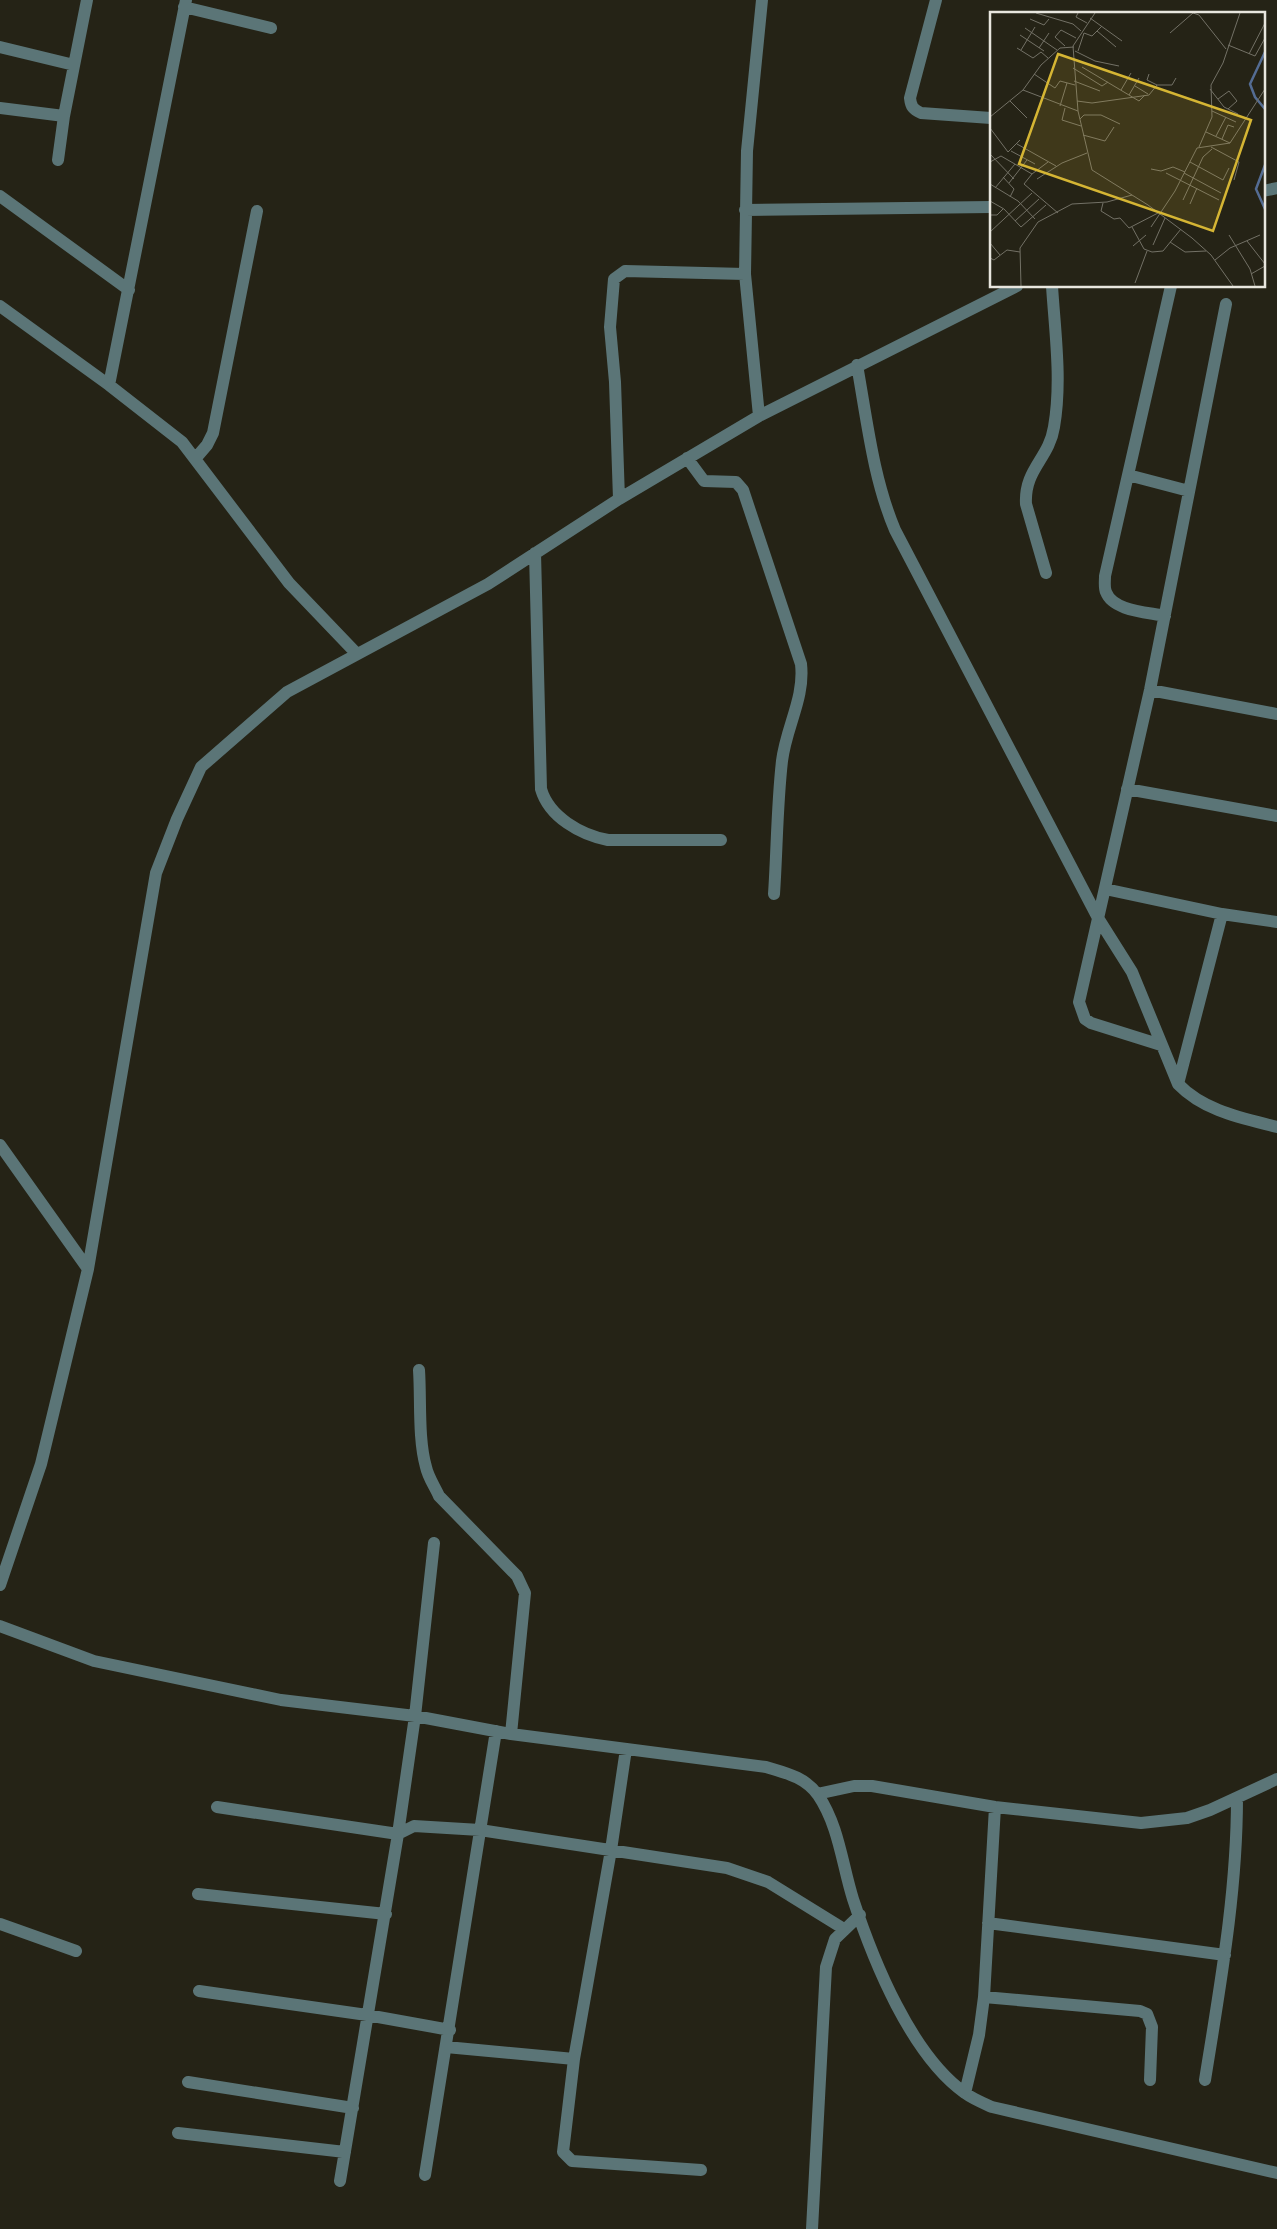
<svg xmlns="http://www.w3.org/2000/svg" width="1277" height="2229" viewBox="0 0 1277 2229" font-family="'Exo 2',sans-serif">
<rect width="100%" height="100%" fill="#252316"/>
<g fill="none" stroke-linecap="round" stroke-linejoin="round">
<path stroke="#5b7577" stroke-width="12" d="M936,0L910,98C911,107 913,109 921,113L991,118
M184,7L271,28
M0,47L74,65
M0,108L64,116
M58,160L64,116L87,0
M1263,191L1277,188
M0,196L129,290
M745,210L991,207
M0,306L109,385L182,442L289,583L356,653
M857,365C867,420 873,478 895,530L1098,918L1132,972L1178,1084C1204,1111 1242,1118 1277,1127
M109,385L186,0
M759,416L745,274L747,151L762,0
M687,458L704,481L736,482L743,490L801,664C805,698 786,727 782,761C777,805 777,850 774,894
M195,459L207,445L213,433L257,211
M1128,475L1189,491
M619,499L615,382L610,327L614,279L625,271L745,274
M535,553L541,789C549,817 581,835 608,840H721
M1046,573L1026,504C1024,469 1049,459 1054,427C1062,381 1055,333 1052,286
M1165,616C1147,612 1113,611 1106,592C1104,588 1105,581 1105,576L1171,286
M1150,690L1277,714
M1127,789L1277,816
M1105,889L1222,914L1277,922
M1161,1045L1091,1023L1085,1019L1079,1002L1150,690L1226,304
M1178,1084L1222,914
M0,1145L88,1269
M419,1370C421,1400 418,1439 426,1467C428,1477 435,1487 439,1496L517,1576L525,1593L511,1734
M0,1585L41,1464L88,1269L156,873L177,819L201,767L287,692L488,584L619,499L759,416L1017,286
M0,1626L94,1661L281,1700L415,1716L511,1734L766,1767C786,1773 805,1777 818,1795C839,1826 842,1864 853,1899C873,1960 911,2055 965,2093C973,2099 983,2103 992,2107L1277,2173
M626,1749L611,1850L574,2059L563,2152L572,2161L701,2170
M817,1794L854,1786H872L995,1807L1141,1823L1187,1818L1210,1810L1277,1779
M217,1807L398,1834L414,1826L480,1830L727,1868L768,1882L844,1929
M198,1894L386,1914
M988,1923L1225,1955
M0,1924L76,1951
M199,1991L367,2015L450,2030
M984,1997L1140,2011L1147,2014L1152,2027L1150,2080
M446,2047L574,2059
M1205,2080C1220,1986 1237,1893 1237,1798
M188,2082L353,2108
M965,2093L979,2035L984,1997L995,1807
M178,2133L345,2152
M425,2175L496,1731
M340,2181L398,1834L415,1716L434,1543
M812,2229L826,1967L835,1939L860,1915"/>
</g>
<g transform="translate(990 12)">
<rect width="275" height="275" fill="#252316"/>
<path fill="none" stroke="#546c93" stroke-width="2.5" d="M275,40L260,72L265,85L275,97M275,153L266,177L275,197"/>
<path fill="none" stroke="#737166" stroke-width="1" d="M46,1L83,12L91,19M88,1L86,5L97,11M105,1L83,34L88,99L102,158L158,193L202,226L221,243L243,274M203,1L209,3L236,37M100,6L132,29M40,7L54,13L59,7M35,16L67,38M107,19L126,35M180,21L203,1M30,23L54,39M238,33L265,44L275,26M75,34L65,25L71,18L86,26M27,36L43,46L51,40L58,46M49,36L59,21M31,38L45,15M85,39L105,49L129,54M88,39L94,21L102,24L112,14M259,42L275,11M92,55L149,89L155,83M83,56L112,74L118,70M44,62L65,76L70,69L85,73M159,62L157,68L167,73M84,69L110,79M145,74L158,82M220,77L234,95L248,102M33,78L51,53L70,36L84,35M131,78L141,61M139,83L149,66M228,87L239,79L247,89L238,97M20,89L37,106M87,89L102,91L159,83L167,73H182L186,66M70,94L77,71M75,96L72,108L91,114M222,99L246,110M0,105L33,78L88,99M90,107L94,103H111L130,112M0,116L18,140L30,128M216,120L240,131M93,123L115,129L124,115M226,124L236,105M232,127L238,113L244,115M27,132L66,154M209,135L222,105L221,73L233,51L250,1M221,135L249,150L244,168M21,139L45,152M0,142L24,167M0,150L11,144L42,162L34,172L68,201M200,150L233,168L239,156M161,157L171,159L183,155L195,160M176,161L229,188M194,161L231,181M42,162L58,150M13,165L24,177L20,185M47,167L72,151L97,141M19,171L37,148M0,172L28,189L45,207M5,176L25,152M193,188L213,145L222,137M0,189L14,197L31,215L56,193M113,191L111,199L124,207L130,206L139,216L168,201M200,192L207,176M0,203H7L13,197M25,209L49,187M142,215L154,237L162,240L173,239L191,217M161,215L185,179L207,136L240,131L275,77M0,220L42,181M239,223L260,257L265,274M257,229L275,252M180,230L195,240L216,239M0,231L10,243M163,233L175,206M143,234L156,223M0,246L4,248L17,238L30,240M225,248L240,236L270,223M261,262L275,254M145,271L157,239M31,274L30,236L48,210L82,192L117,190L142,183"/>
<path fill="#d5b534" fill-opacity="0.15" stroke="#d5b534" stroke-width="2.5" d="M68,42L261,108L223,219L29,152Z"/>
<rect width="275" height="275" fill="none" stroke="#e8e6de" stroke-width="2.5"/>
</g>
</svg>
